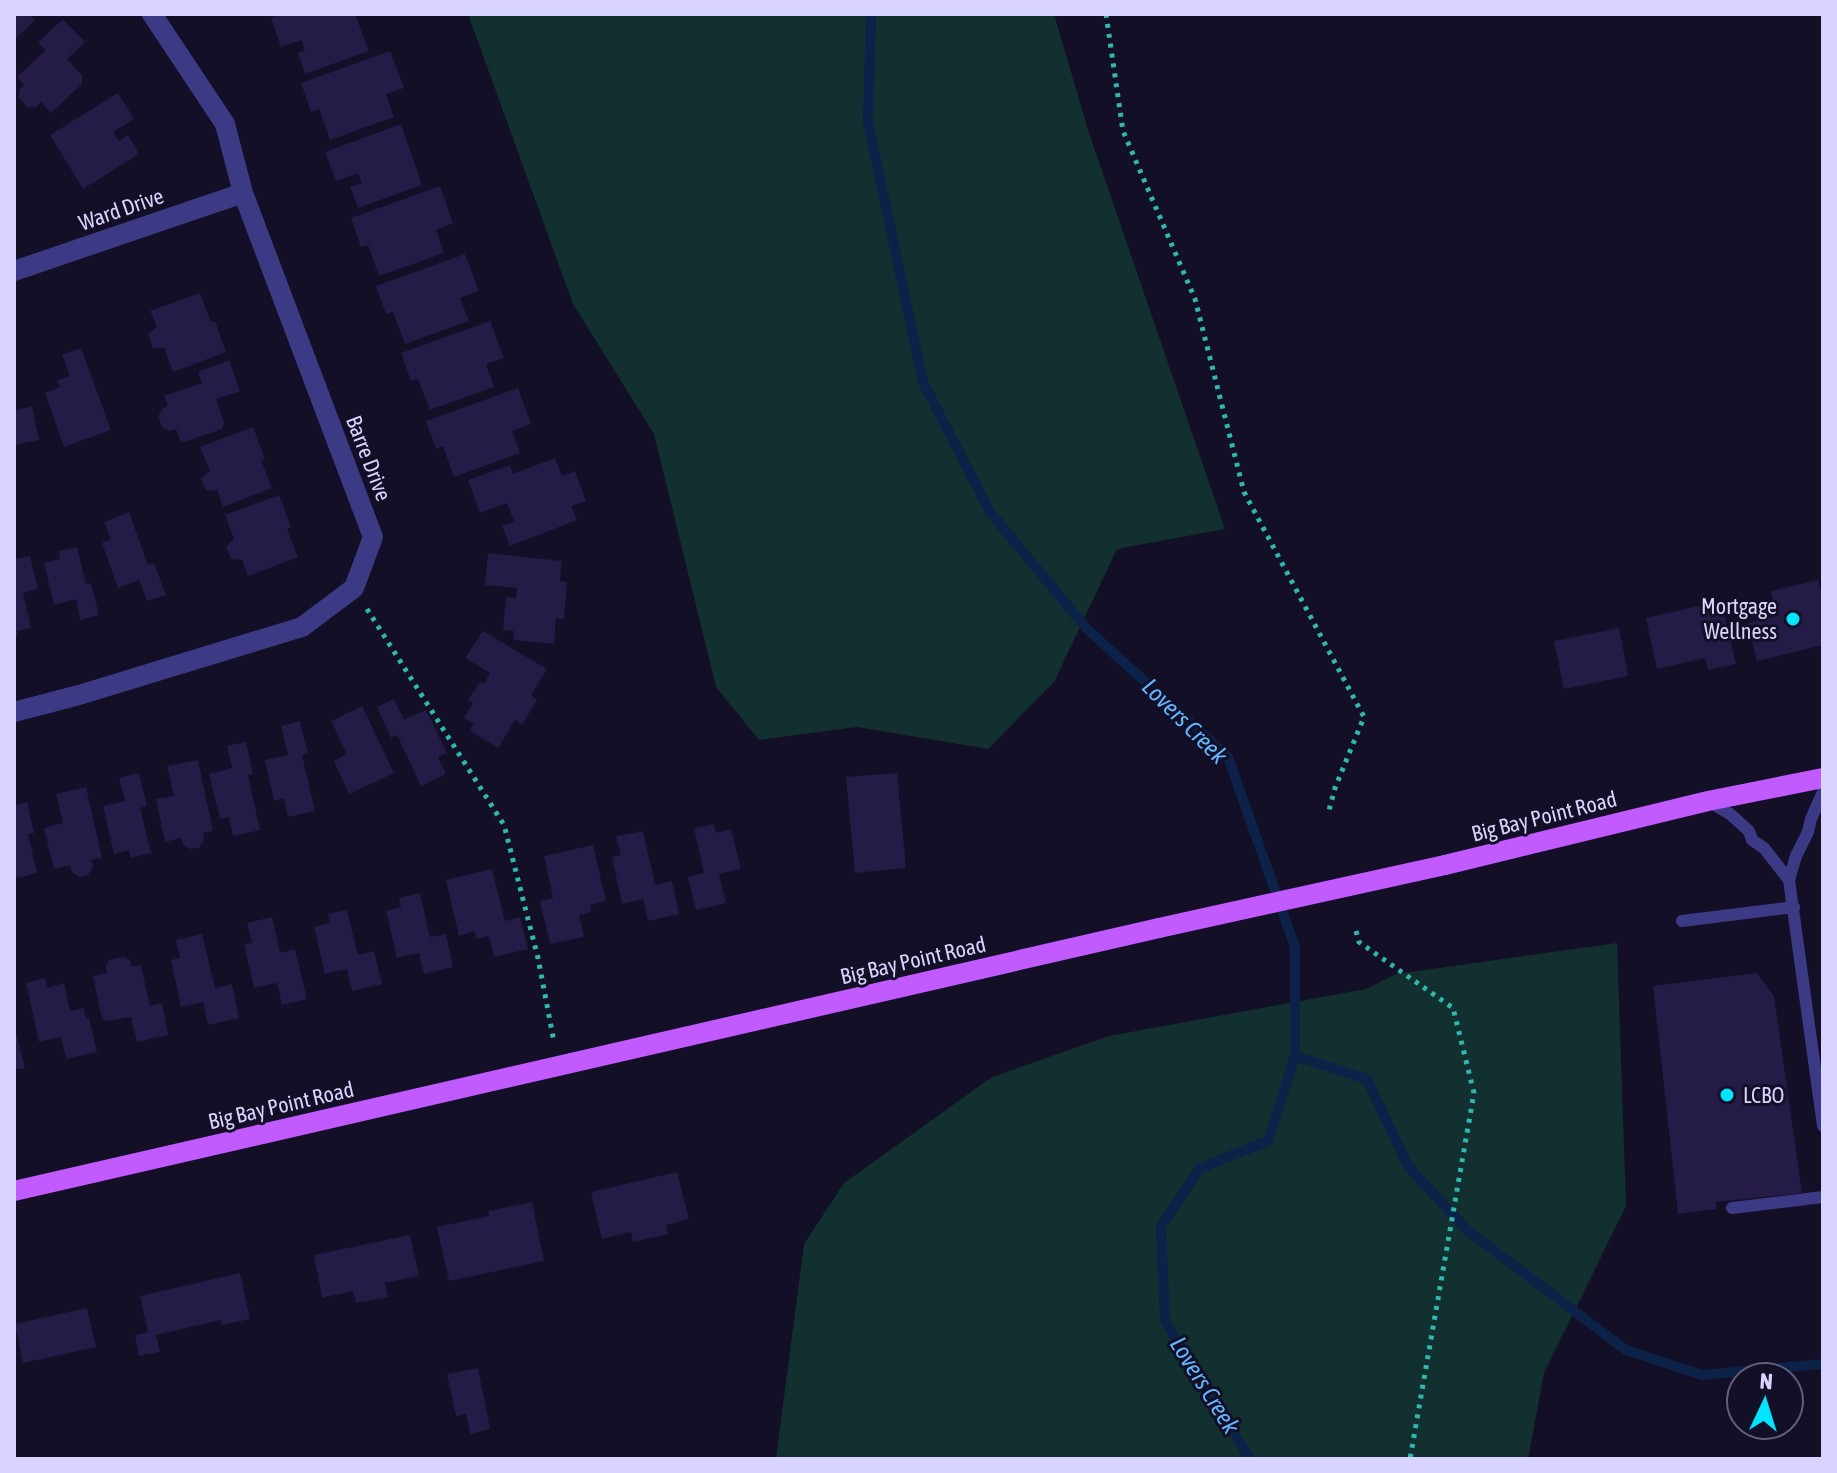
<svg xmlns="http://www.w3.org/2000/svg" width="1837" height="1473" viewBox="0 0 1837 1473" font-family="'Asap Condensed',sans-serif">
<rect width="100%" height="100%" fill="#130f26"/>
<path fill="#12302f" d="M468,14H1054L1088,130L1225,529L1117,549L1054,682L988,749L857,727L759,740L716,687L654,434L573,304Z
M1617,943L1626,1206L1544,1373L1528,1459H776L804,1244L844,1183L992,1077L1109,1036L1366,989L1396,974Z"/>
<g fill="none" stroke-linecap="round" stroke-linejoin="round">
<path stroke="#0c2248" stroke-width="10" d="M871,14L868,122L923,382L990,512L1086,628L1228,757L1295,947V1056L1268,1141L1200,1168L1161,1226L1165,1321L1250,1459
M1295,1056L1367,1079L1408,1166L1467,1230L1626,1350L1702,1375L1823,1364"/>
</g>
<path fill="#241b47" d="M14,14H30L35,20L14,40Z
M283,14H355L369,51L305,74L298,53L305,50L301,40L281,47L271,18Z
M63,19L85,42L67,59L82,75V84L51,113L41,102L36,107H27L19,98V90L24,85L17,77L46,50L38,42Z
M390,51L404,88L386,94L394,117L330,140L319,109L311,112L301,83Z
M118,93L134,119L113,132L119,141L128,135L139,154L83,189L50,135Z
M401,124L422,185L358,208L350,187L362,183L358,173L336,181L325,152Z
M440,186L453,223L436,230L444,253L379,276L368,245L361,247L351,218Z
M465,254L479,291L460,298L469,321L405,344L393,312L386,314L376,286Z
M200,293L211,322L215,321L226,352L173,372L164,348H153L148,334L157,327L150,311Z
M490,321L504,358L486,364L494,387L430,410L418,379L411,381L401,353Z
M81,348L111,430L64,447L45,393L60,387L57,381L70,376L62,355Z
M229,360L240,391L216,399L224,422L222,429L181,443L176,429L170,431L162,427L158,417L162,409L168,406L164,396L202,383L198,372Z
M518,388L531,424L512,431L520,453L454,477L443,446L436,449L426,421Z
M14,401L17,410L32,406L39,440L14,445Z
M253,427L265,459L261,460L272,488L223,507L217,490L206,491L201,478L210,471L200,447Z
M555,458L562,476L575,471L586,501L571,506L577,520L510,546L502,526L514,521L507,503L480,513L468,480L510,465L513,474Z
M279,495L291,527L287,529L298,557L248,576L242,560L231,559L226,547L234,539L225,515Z
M129,512L148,565L154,563L166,595L147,601L139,580L118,588L102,543L111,539L104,522Z
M77,547L86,584L91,583L99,615L80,620L76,599L54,605L44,563L60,559L58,551Z
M488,553L562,561L560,581L567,582L564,619L556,618L554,644L513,640L514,631L503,630L506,597L516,598L517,588L485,585Z
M30,556L38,589L23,593L31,628L17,631L18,636H14V559Z
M1818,580L1823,601V645L1757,661L1748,623L1777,616L1771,591Z
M1721,601L1736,664L1708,670L1705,658L1657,669L1646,618Z
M1619,628L1628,676L1564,689L1554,641Z
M483,631L547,669L531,695L537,700L522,725L515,720L498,748L470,731L474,724L464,718L473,703L468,700L480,682L484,684L490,673L465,658Z
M394,699L404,720L426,710L447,753L438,757L446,774L421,786L397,735L391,738L377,707Z
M362,706L394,773L349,794L334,761L347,754L331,721Z
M300,721L308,754L302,755L315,811L288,817L284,798L274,801L265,760L288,755L281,726Z
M246,742L253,774L248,775L260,830L233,836L229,817L220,819L209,774L232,768L227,746Z
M198,760L213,831L203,833L204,840L199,848L190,849L183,845L181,838L165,842L156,799L174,796L167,766Z
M139,773L147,806L140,808L151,853L131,858L129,850L114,854L103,806L125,801L119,778Z
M897,773L906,868L855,873L846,777Z
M86,787L102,858L91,860L93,867L88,875L79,877L72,872L70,865L54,869L44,828L63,823L56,794Z
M27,802L34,833L28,834L37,873L17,878L14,869V805Z
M714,824L716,833L731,829L741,869L719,874L726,903L696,910L688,877L704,873L694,828Z
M643,831L655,885L672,881L679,914L648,921L643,899L622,904L612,857L621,855L616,836Z
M593,845L606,901L590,905L591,912L579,915L584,937L550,944L540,901L553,898L544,856Z
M492,869L505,921L520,917L528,949L494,957L489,936L476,939L475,931L459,936L446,880Z
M420,893L430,937L446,934L453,967L424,974L419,953L397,958L386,911L401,907L399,898Z
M347,910L358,955L374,951L382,984L352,991L347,969L325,974L314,927L330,923L328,914Z
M272,917L280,953L295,949L307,999L282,1005L277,983L254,988L244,944L252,943L247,923Z
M202,934L215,988L232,984L239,1018L208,1025L203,1002L181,1007L171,960L180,958L176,940Z
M124,957L130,960L132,967L141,965L150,1006L162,1003L168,1035L137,1042L131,1017L107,1021L102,1019L93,976L107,973L106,966L109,960Z
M1757,973L1774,996L1802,1193L1716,1202V1209L1678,1214L1653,986Z
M45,978L47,988L64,983L70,1011L84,1008L86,1019L89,1018L97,1052L66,1059L61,1037L39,1042L26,983Z
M14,1024L25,1068L14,1070Z
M677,1172L689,1219L666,1225L668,1234L633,1242L631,1232L602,1239L591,1192Z
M532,1202L544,1261L449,1281L437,1227L489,1216L488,1211Z
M410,1235L419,1276L385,1283L388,1297L356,1303L353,1291L322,1298L314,1255Z
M240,1273L250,1319L222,1325L220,1320L156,1335L160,1352L139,1356L135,1335L148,1332L140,1296Z
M87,1308L96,1347L23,1363L15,1324Z
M478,1368L490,1429L470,1434L466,1414L456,1416L447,1374Z"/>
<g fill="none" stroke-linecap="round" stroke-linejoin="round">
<path stroke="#2fb8b0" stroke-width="5" stroke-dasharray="4 6" stroke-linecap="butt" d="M1106,14L1123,131L1195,299L1244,492L1364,717L1335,788L1328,814
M367,609L504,825L538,958L554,1042
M1356,931L1359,942L1453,1008L1474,1093L1410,1459"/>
<path stroke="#3d3a85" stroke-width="12" d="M1823,792L1811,819L1808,832L1796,856L1789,880L1823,1126
M1708,801L1730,814L1749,831L1752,840L1764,848L1789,880
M1682,921L1794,907
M1732,1208L1823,1197"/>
<path stroke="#3d3a85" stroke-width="20" d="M14,271L243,193
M14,712L79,695L302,627L354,588L373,537L243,193L225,124L152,14"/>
<path stroke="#c25bff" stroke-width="20" d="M1445,865L1708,801L1823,778
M14,1191L1159,928"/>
<path stroke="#c25bff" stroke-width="20" d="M1159,928L1445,865"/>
</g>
<g fill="#00e5ff" stroke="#130f26" stroke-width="3">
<circle cx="1793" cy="619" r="8"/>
<circle cx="1727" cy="1095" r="8"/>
</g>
<g text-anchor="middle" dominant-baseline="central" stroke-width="6" stroke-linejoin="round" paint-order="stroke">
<g font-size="22" fill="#d9d4ff" stroke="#130f26">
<text transform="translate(121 209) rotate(-19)">Ward Drive</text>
<text transform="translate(369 458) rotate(69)">Barre Drive</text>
<text transform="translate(1544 816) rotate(-14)">Big Bay Point Road</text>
<text transform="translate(913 960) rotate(-13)">Big Bay Point Road</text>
<text transform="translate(281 1105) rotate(-13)">Big Bay Point Road</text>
</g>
<g font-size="22" fill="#d9d4ff" stroke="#130f26" text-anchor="end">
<text x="1777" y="606">Mortgage<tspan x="1777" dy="25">Wellness</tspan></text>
<text x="1743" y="1095" text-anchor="start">LCBO</text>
</g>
<g font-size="24" font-style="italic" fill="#62b6ff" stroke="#130f26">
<text transform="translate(1185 721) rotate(45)">Lovers Creek</text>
<text transform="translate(1205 1385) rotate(58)">Lovers Creek</text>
</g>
</g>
<rect width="1837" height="1473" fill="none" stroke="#d9d4ff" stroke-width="32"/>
<g transform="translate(1765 1401) rotate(4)"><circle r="38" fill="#130f26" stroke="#625e7d" stroke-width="2"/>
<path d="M0-6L14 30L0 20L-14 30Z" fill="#00e5ff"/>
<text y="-12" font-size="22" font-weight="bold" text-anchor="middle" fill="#d9d4ff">N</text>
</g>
</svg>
